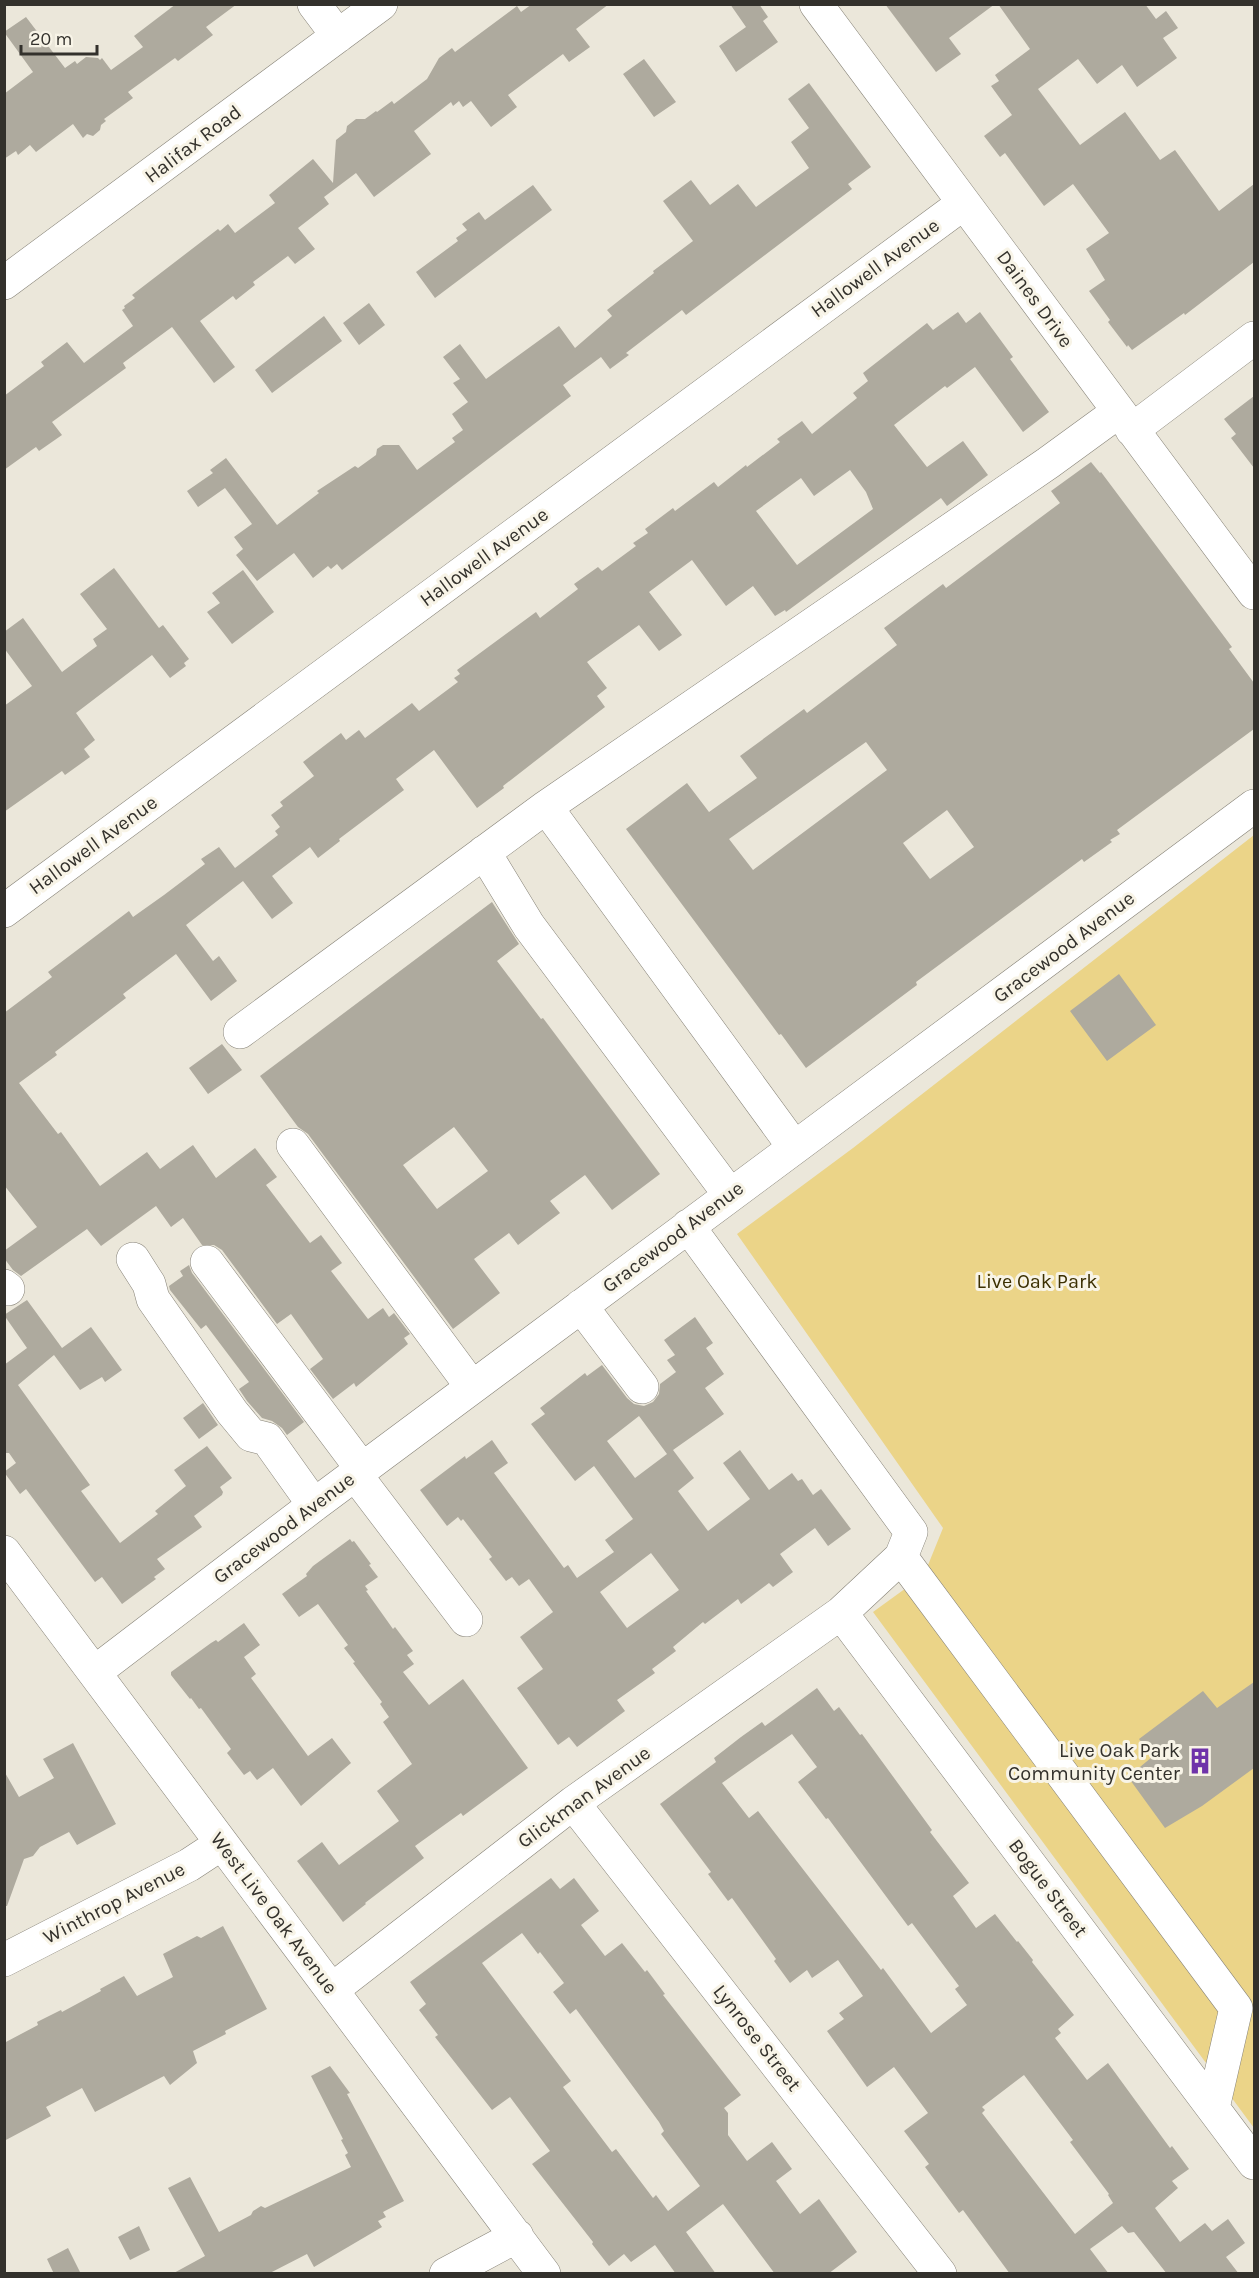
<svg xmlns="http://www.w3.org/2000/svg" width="1259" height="2278" viewBox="0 0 1259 2278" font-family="Karla,sans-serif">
<rect width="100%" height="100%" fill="#ebe7da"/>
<path fill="#ebd488" d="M1254,835V2128L873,1612L924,1575L943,1528L737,1234L853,1148Z"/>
<path fill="#aeaa9e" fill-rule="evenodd" d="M176,4H237L206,27L213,35L178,61L175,58L128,92L133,98L104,119L106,121L101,125L100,130L93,136L87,134L83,138L73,124L36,152L30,145L18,155L16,151L4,159V94L33,72L4,32L26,17L65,68L75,61L77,64L86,57L98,58L100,60L102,58L111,70L143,47L134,36Z
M532,4H609L576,29L590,47L569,62L563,54L508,95L517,107L491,127L471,101L463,107L459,101L453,106L451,102L414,131L431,154L374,197L356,173L324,197L329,204L298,228L315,249L295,264L288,256L253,282L255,285L236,300L233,296L200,321L235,367L214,383L172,327L123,363L126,368L52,422L62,435L39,451L36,447L4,470V396L44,366L41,362L67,342L84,363L133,326L122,310L125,308L124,306L135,298L132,295L218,229L220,231L228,224L235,233L275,203L269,195L313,159L333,183L336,140L346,132L347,126L356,119H365L376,111L377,112L392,101L394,104L427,79L439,58L452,48L455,52L517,6L521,12Z
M730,4H759L768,17L763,21L778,42L736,72L719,46L746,27Z
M885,4H995L949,38L961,54L936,72Z
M998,4H1145L1156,19L1166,11L1178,28L1163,38L1177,58L1137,87L1122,65L1097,84L1078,59L1038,89L1080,145L1125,112L1160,160L1175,150L1219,211L1254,184V262L1185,315L1184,313L1132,350L1128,345L1127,347L1108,322L1110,320L1089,291L1105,280L1086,249L1109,233L1073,184L1044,206L1005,153L1000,157L984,136L1012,115L991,86L999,81L995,75L1030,49Z
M644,59L676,102L654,117L623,74Z
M809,83L871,167L848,184L852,189L686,315L682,310L626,353L629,355L610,369L601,357L563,385L571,396L342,570L337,564L331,569L328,566L313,578L294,553L257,581L236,555L243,549L234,537L252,524L225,488L198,507L187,491L213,473L210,470L226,458L277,525L319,493L317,491L355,466L358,468L376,455L377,449L383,445H399L417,470L455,442L452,438L463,430L452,414L468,402L453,383L460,379L443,357L460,344L486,379L559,326L575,348L612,316L607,310L654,273L653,271L693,241L663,201L691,180L710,205L738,184L756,207L809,168L791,142L809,128L788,99Z
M533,185L552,210L435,298L416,272L458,241L456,238L467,230L462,224L479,212L485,220Z
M369,303L385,325L359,345L343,323Z
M958,312L966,323L980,312L1013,357L1010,359L1049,412L1023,432L975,367L947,388L945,386L894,425L927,467L963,441L988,475L947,506L941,498L786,612L785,610L775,616L753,586L726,606L692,560L649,592L682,635L659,651L639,625L587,662L607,688L597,696L605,707L503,786L504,788L477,808L434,750L396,779L404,790L339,839L340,841L318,858L310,847L272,876L293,903L272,919L243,881L186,925L213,961L219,956L237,981L211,1001L176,954L123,994L126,998L55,1052L57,1055L19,1083L58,1134L61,1132L100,1186L147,1152L160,1169L193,1145L216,1178L255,1148L277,1177L266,1185L310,1243L321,1235L342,1263L331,1271L368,1319L383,1308L389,1317L394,1313L410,1334L404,1338L408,1344L356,1387L354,1383L333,1399L310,1369L323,1359L291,1314L277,1324L222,1250L214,1245H202L183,1218L171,1227L156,1206L101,1246L87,1229L21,1276L13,1270L4,1258V1251L37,1227L4,1185V1013L52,977L48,972L129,911L133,917L164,895L205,864L201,859L219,847L235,868L278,835L275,831L280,827L271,815L283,806L280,802L314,776L303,762L341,733L346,740L359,730L365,738L412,703L419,711L458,682L454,678L460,674L457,670L536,612L540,618L578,589L574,584L598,567L602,571L636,546L633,543L648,533L645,529L673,508L675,511L714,482L718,487L746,465L747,467L780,442L777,439L802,421L812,434L857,398L853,393L868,381L863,373L927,323L933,330ZM850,470L866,492L873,509L797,565L756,511L801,478L814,496Z
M324,316L342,341L272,393L255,370Z
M1254,396V468L1231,438L1236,434L1224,419Z
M1091,462L1100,473L1101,472L1232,647L1229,649L1254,683V729L1117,830L1120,834L1110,840L1112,842L1084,862L1082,859L916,982L917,985L806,1068L781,1034L779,1035L626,829L687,783L709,812L757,778L740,756L804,709L807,713L897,645L884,628L943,584L946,588L1060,503L1051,491ZM866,742L887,770L753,870L729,839ZM947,810L974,847L930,879L903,843Z
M114,568L159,628L163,625L189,659L184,663L186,666L170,678L152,655L76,713L95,740L84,749L90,757L65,775L62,771L4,812V706L32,686L4,648V632L23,618L62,672L97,646L93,639L107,629L80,594Z
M243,570L274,612L232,644L207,612L220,603L212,593Z
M492,902L519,944L497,961L541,1019L543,1018L660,1174L612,1210L585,1175L550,1201L560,1213L544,1225L518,1245L509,1233L474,1259L500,1293L453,1329L308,1134L298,1127L260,1076ZM454,1127L488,1171L437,1209L403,1165Z
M1119,974L1156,1025L1107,1061L1070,1011Z
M222,1044L242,1070L208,1094L189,1068Z
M189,1265L192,1273L304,1422L287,1435L282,1428L272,1421L262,1418L247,1401L239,1389L249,1382L206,1325L201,1329L170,1290L169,1286L183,1276L180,1271Z
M27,1300L62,1348L91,1327L122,1370L105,1382L102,1377L80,1390L54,1355L18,1385L90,1485L81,1491L120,1543L158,1514L155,1511L186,1486L174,1470L207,1446L232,1478L220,1487L223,1492L222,1495L194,1516L202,1527L157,1559L165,1569L154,1577L156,1579L122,1604L102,1577L95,1582L26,1489L20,1494L4,1472L16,1463L9,1453H4V1365L27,1348L4,1315Z
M695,1317L713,1343L706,1348L724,1374L705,1388L724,1414L673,1450L694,1478L678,1491L708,1531L750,1499L723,1463L740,1450L769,1490L792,1473L798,1481L802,1479L813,1495L821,1489L851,1529L828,1546L815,1528L780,1554L793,1572L773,1587L769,1583L741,1604L738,1599L705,1624L703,1622L673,1647L676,1651L652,1669L655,1673L617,1700L625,1711L577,1747L569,1737L558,1745L517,1688L543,1669L520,1637L553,1612L529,1579L519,1586L512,1577L506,1581L489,1559L492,1557L463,1519L461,1521L458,1517L447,1526L420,1490L465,1456L466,1459L492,1440L508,1463L494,1473L564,1568L568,1565L577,1578L614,1552L605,1540L633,1519L594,1466L575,1481L531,1424L545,1414L540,1408L585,1373L587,1376L602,1365L627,1398L634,1404L644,1406L653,1402L659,1394L660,1384L676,1372L667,1360L675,1355L664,1340ZM639,1416L667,1454L635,1478L607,1441ZM651,1553L679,1590L627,1628L600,1592Z
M203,1403L218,1425L199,1439L183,1418Z
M350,1539L352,1542L354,1541L371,1564L369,1565L378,1577L365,1586L368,1590L366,1591L393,1629L395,1627L413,1651L407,1655L414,1664L403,1672L429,1705L463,1679L528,1768L463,1816L461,1813L415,1846L424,1858L365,1903L366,1904L343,1922L297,1861L322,1842L339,1865L399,1821L377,1791L412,1764L383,1722L389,1717L380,1704L382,1702L353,1663L355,1662L344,1648L348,1645L318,1604L299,1617L282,1594L307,1576L306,1574L313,1566Z
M244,1623L260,1645L244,1657L256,1674L251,1678L308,1756L332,1738L351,1763L301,1806L273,1768L257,1780L250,1771L244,1775L227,1753L231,1749L201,1708L199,1709L191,1698L190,1699L171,1675V1672L211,1643L216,1640L218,1642Z
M1254,1682V1768L1202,1806L1165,1828L1128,1777L1152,1757L1139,1739L1203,1691L1217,1708Z
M817,1688L834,1711L839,1707L860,1735L862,1734L932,1830L930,1832L969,1883L953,1896L976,1928L995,1914L1017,1942L1018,1941L1033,1960L1032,1962L1074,2015L1058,2029L1061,2033L1055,2038L1087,2080L1108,2063L1170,2148L1172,2146L1189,2169L1172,2181L1178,2188L1155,2208L1180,2242L1205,2223L1212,2231L1228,2219L1245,2243L1226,2257L1239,2274H1167L1134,2232L1128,2233L1122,2226L1090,2249L1109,2274H1010L963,2210L959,2213L925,2167L929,2164L904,2131L928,2113L894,2067L867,2087L827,2031L844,2019L839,2013L863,1996L838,1960L812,1978L807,1970L790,1983L774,1961L776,1959L732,1898L728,1901L708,1874L711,1872L660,1804L716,1762L714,1758L741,1737L762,1722L765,1726ZM792,1734L817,1767L798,1782L826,1819L828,1818L908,1926L912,1923L959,1986L955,1989L967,2005L931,2033L883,1968L881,1970L758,1811L749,1818L722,1783ZM1024,2075L1073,2140L1070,2142L1109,2194L1108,2195L1113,2203L1075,2234L982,2113L985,2110L982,2107Z
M73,1743L116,1824L77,1845L69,1832L40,1847L33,1856L24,1859L7,1906H4V1771L19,1797L54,1778L43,1759Z
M551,1878L560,1889L574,1878L599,1911L581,1925L605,1956L622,1943L645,1972L647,1970L665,1994L663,1995L741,2095L724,2108L728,2113V2135L747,2161L772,2142L792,2169L776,2181L800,2214L819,2199L857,2252L828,2274H775L723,2204L686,2232L716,2274H676L655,2245L631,2262L624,2254L609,2266L592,2244L593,2242L532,2164L550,2151L510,2097L492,2110L435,2037L438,2035L419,2010L426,2004L410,1982ZM522,1933L538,1954L540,1952L564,1983L553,1992L570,2014L576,2009L659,2122L664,2131L661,2134L700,2186L668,2211L656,2195L653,2198L616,2149L612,2152L563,2087L571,2081L482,1963Z
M223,1926L267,2009L225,2031L226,2034L193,2051L197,2063L170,2085L164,2076L95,2112L82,2088L46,2107L51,2116L4,2141V2043L38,2025L37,2022L61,2010L62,2012L101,1991L100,1989L124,1976L137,1996L173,1977L163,1954L197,1936L201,1938Z
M330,2066L350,2093L347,2094L404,2201L383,2212L386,2217L378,2221L382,2227L314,2267L307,2254L268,2274H172L205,2256L168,2188L190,2177L219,2232L251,2215L253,2211L261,2206L265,2208L351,2167L345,2155L348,2153L341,2140L343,2139L311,2076Z
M139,2226L150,2250L130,2260L118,2237Z
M68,2248L81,2274H54L47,2259Z"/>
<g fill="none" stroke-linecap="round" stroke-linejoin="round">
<g stroke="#878378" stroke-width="34">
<path id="minor" d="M314,4L338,36
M816,4L1254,593
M4,283L381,4
M1132,430L1254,338
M546,807L1048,463L1118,412
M484,852L529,926L730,1195
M4,911L964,203
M240,1032L546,807L794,1147
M293,1145L472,1387
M133,1259L149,1284L153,1299L232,1412L251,1435L267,1439L314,1505
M207,1262L362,1469
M4,1286L8,1289
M581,1306L642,1387
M355,1474L466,1620
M4,1552L544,2274
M901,1557L1236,2008L1213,2108
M841,1613L1254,2163
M95,1672L314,1505L1254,806
M573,1803L940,2274
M4,1960L189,1865L221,1844
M333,1989L573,1803L841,1613L901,1557L911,1532L688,1226
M446,2274L517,2236"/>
</g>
<use href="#minor" stroke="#fff" stroke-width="33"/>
</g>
<defs>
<g id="building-bare" transform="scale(2.07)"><path d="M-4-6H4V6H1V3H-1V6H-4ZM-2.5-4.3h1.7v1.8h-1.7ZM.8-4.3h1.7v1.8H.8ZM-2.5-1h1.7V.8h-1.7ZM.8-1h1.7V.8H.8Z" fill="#6f33a9" stroke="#f8f4e7" stroke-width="2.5" paint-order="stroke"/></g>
</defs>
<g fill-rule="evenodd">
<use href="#building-bare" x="1200" y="1761"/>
</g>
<g text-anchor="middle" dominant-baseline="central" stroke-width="6" stroke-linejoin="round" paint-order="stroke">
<g font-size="20" fill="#33312c" stroke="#f8f4e7">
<text transform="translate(193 144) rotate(-37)">Halifax Road</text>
<text transform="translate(875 268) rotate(-36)">Hallowell Avenue</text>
<text transform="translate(1035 299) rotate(54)">Daines Drive</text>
<text transform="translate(484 557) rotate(-36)">Hallowell Avenue</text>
<text transform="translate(93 845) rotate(-36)">Hallowell Avenue</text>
<text transform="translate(1064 947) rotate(-37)">Gracewood Avenue</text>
<text transform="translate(673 1237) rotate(-37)">Gracewood Avenue</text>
<text transform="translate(284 1528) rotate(-37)">Gracewood Avenue</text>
<text transform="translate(584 1797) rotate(-36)">Glickman Avenue</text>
<text transform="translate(1048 1888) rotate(53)">Bogue Street</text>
<text transform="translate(114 1903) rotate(-27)">Winthrop Avenue</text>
<text transform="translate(274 1913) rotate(53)">West Live Oak Avenue</text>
<text transform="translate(757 2038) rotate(52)">Lynrose Street</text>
</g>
<g font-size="20" fill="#3c3002" stroke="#f8f4e7">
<text x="1037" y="1281">Live Oak Park</text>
</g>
<g font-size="20" fill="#33312c" stroke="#f8f4e7" text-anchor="end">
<text x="1180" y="1750">Live Oak Park<tspan x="1180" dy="23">Community Center</tspan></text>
</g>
</g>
<rect width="1259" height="2278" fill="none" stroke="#33312c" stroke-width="12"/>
<path d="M21 45v9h76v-9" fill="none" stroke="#33312c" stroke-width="3"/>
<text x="30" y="45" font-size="18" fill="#33312c" stroke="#f8f4e7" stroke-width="4.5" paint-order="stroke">20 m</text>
</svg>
